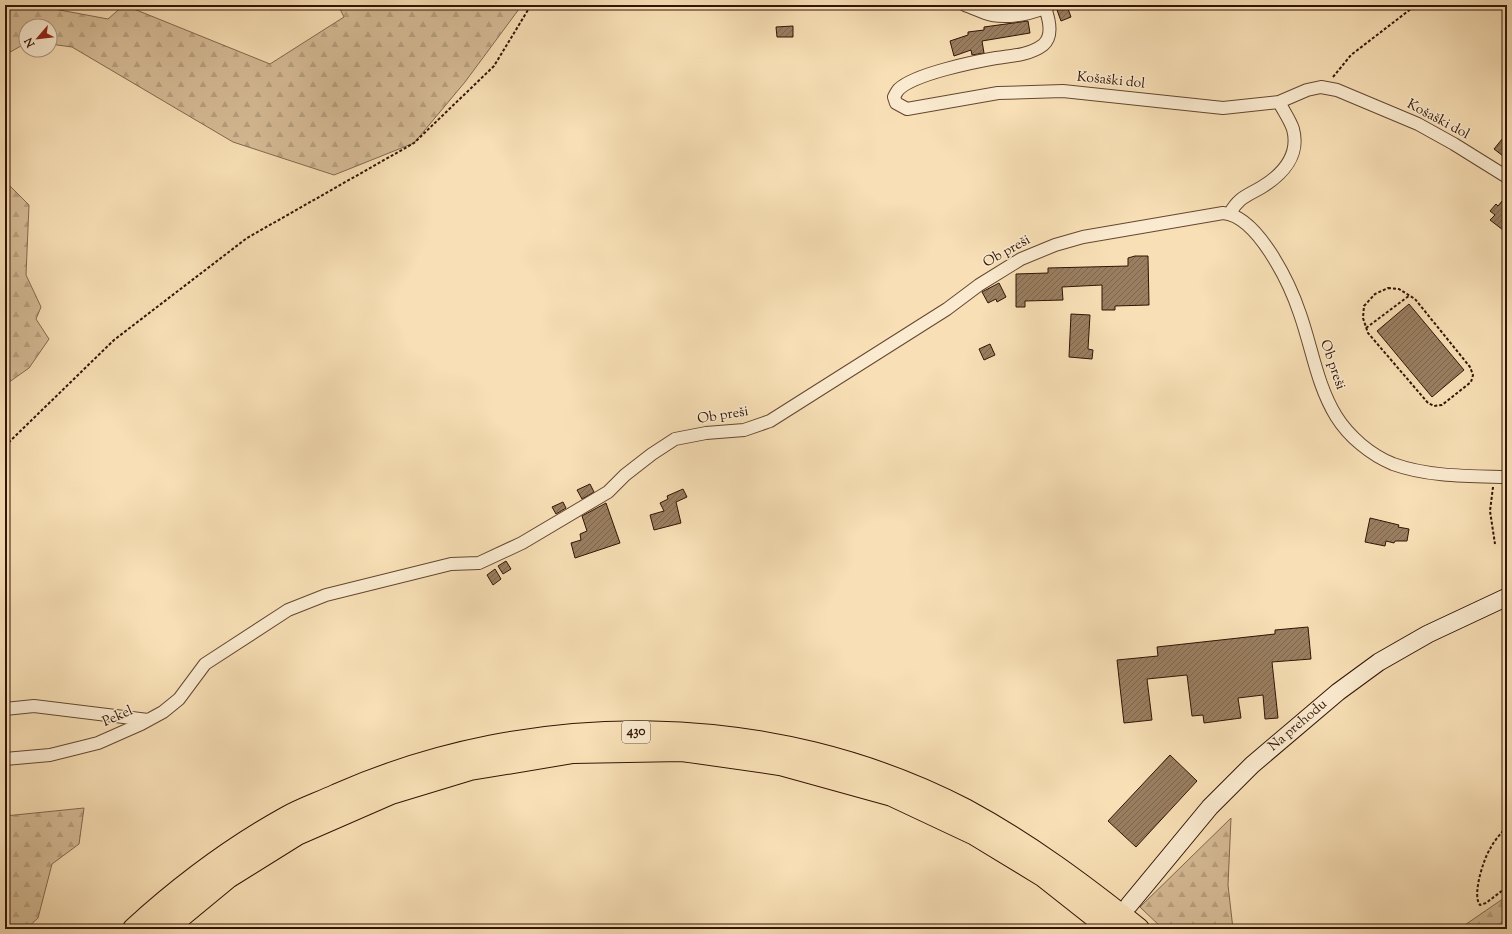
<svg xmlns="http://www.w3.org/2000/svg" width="1512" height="934" viewBox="0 0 1512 934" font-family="'Sorts Mill Goudy',serif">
<defs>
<pattern id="forest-firs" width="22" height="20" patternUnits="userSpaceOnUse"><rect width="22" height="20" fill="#d6bc97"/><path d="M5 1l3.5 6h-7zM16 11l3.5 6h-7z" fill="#b8a180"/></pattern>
<pattern id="building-hatch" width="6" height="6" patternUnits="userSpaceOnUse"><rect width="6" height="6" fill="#997e60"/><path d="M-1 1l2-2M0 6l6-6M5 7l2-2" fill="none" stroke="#7d664d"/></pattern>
</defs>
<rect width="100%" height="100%" fill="#f8dfb5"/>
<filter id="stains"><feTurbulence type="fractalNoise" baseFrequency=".005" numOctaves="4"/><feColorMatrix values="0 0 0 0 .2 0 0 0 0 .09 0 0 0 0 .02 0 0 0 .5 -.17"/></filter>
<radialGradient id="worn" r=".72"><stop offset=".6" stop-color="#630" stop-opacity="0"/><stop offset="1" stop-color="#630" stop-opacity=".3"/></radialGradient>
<path fill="url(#forest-firs)" stroke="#84684e" d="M5,5H33L108,19L124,5L270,64L344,17L338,5H522L465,82L414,143L334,175L233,142L72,47L50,44V26H26V43L5,55Z
M5,181L29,205L26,275L41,307L36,319L49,339L29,368L5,385Z
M84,808L79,844L52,864L38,918L26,929H5V816Z
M1231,818L1228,885L1233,929H1163L1140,907Z
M1507,896V929H1459Z"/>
<path fill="url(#building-hatch)" stroke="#321404" d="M1067,6L1071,17L1061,21L1057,10Z
M1028,21L1030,33L982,41L984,53L972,55L971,50L954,56L950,41L968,35V32L984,30V27Z
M793,26V37H777L776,27Z
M1507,133V159L1494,149Z
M1507,195V233L1490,220L1495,215L1490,211L1496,204L1498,206Z
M1135,256H1148L1149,305L1115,306V310H1102V285L1062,287L1063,300L1025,301V307H1016V274L1048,273V268L1128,266V258Z
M999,283L1006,297L997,302L996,299L988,303L982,292Z
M1409,304L1464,370L1432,397L1377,331Z
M1071,314L1090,315L1088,349L1093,350L1092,359L1069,357Z
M990,344L995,355L984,360L979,349Z
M590,484L594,492L582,499L577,490Z
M683,489L687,497L676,502L681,523L654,530L650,515L664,511L660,503L668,499L667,496Z
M563,502L566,508L556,514L552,507Z
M606,503L620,543L575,558L571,543L581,540L580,534L587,531L582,516Z
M1370,518L1399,525L1398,527L1409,529L1407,541H1395L1394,543L1386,541L1385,546L1365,542Z
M506,561L511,569L503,574L498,566Z
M495,569L501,579L493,585L487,575Z
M1308,627L1311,659L1272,662L1278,718L1265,719L1263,695L1238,698L1241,718L1204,723L1203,715L1192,716L1187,675L1147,679L1152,720L1124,723L1117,660L1158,656L1157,647L1275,634V630Z
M1170,755L1197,781L1136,847L1108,821Z"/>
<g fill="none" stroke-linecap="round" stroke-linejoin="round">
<g stroke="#644730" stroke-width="14">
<path id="street" d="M965,5C974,8 983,13 992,15C1010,18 1034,14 1050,5
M1045,8C1049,19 1054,36 1043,45C1030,55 1011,56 996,58C973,62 915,74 899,89C897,91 895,95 894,97L896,103L907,109L998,93L1063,91L1223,108L1279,102L1307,90L1321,87L1337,90L1418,124L1454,144L1507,177
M1230,213C1239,197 1247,196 1262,187C1283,174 1300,155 1293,129C1290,120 1283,110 1279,102
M5,709L34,706L148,720
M5,759L50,755L98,743L141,724L163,712L179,699L205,664L288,610L326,595L451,564L479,563L522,543L608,492L625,475L652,454L675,439L706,433L744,430L770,421L947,309L979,285L1021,259L1055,245L1083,237L1223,213C1258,216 1290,284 1300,314C1312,348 1317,385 1336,416C1349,437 1371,455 1393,464C1429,477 1470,476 1507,477"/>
</g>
<g stroke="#321404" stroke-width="19">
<g id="secondary">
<path id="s1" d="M1129,905L1210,807L1252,765L1338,692L1379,662L1428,634L1507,597"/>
</g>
</g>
<g stroke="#321404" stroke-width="24">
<path id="highway" d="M134,929C180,887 232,848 286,818C302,809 320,803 337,795C534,708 772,710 965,810C1028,844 1083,885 1138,929
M165,929L228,877L297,834L391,793L470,769L573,752L682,750L780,764L892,795L975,834L1044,876L1111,929"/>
</g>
<path stroke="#321404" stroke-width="2" stroke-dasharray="3 2" stroke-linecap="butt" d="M1333,77L1351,55L1416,5
M1388,288L1399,289L1415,299L1470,367L1473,375L1471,382L1442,405L1434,406L1428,403L1368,333L1363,318L1364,306L1375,294Z
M1366,328L1410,295
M5,446L114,340L247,238L414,143L494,66L531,5
M1493,487L1490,511L1495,544
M1507,827C1500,834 1494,841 1490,849C1483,860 1472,896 1480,905L1486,903L1507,887"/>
<use href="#street" stroke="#faeacf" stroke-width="12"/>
<use href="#secondary" stroke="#faeacf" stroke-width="17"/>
<use href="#highway" stroke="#f8dfb5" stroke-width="22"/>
</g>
<g text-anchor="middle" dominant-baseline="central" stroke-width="3" stroke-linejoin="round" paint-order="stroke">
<rect fill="#faeacf" stroke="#6e5441" stroke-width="1" x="622" y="721" width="28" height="22" rx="3"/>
<g font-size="13" font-weight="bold" fill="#321404">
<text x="636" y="732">430</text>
</g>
<g font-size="14" fill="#321404" stroke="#faeacf">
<text transform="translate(1111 81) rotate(6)">Košaški dol</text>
<text transform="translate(1438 120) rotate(28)">Košaški dol</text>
<text transform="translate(1007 252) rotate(-29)">Ob preši</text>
<text transform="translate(1332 365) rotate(71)">Ob preši</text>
<text transform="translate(723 416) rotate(-9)">Ob preši</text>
<text transform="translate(118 717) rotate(-24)">Pekel</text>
<text stroke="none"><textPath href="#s1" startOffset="247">Na prehodu</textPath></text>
</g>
</g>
<rect width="1512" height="934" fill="none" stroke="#f8dfb5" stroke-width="20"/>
<rect x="6" y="6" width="1500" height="922" fill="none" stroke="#321404" stroke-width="2"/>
<rect x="10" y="10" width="1492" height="914" fill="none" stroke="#321404"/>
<g transform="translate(38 38) rotate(242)"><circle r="19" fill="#faeacf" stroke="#aa947e"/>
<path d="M0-3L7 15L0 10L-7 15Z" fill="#8f2418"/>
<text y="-6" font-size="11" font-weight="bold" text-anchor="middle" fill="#321404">N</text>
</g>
<rect width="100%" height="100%" filter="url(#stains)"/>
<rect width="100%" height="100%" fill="url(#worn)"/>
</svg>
